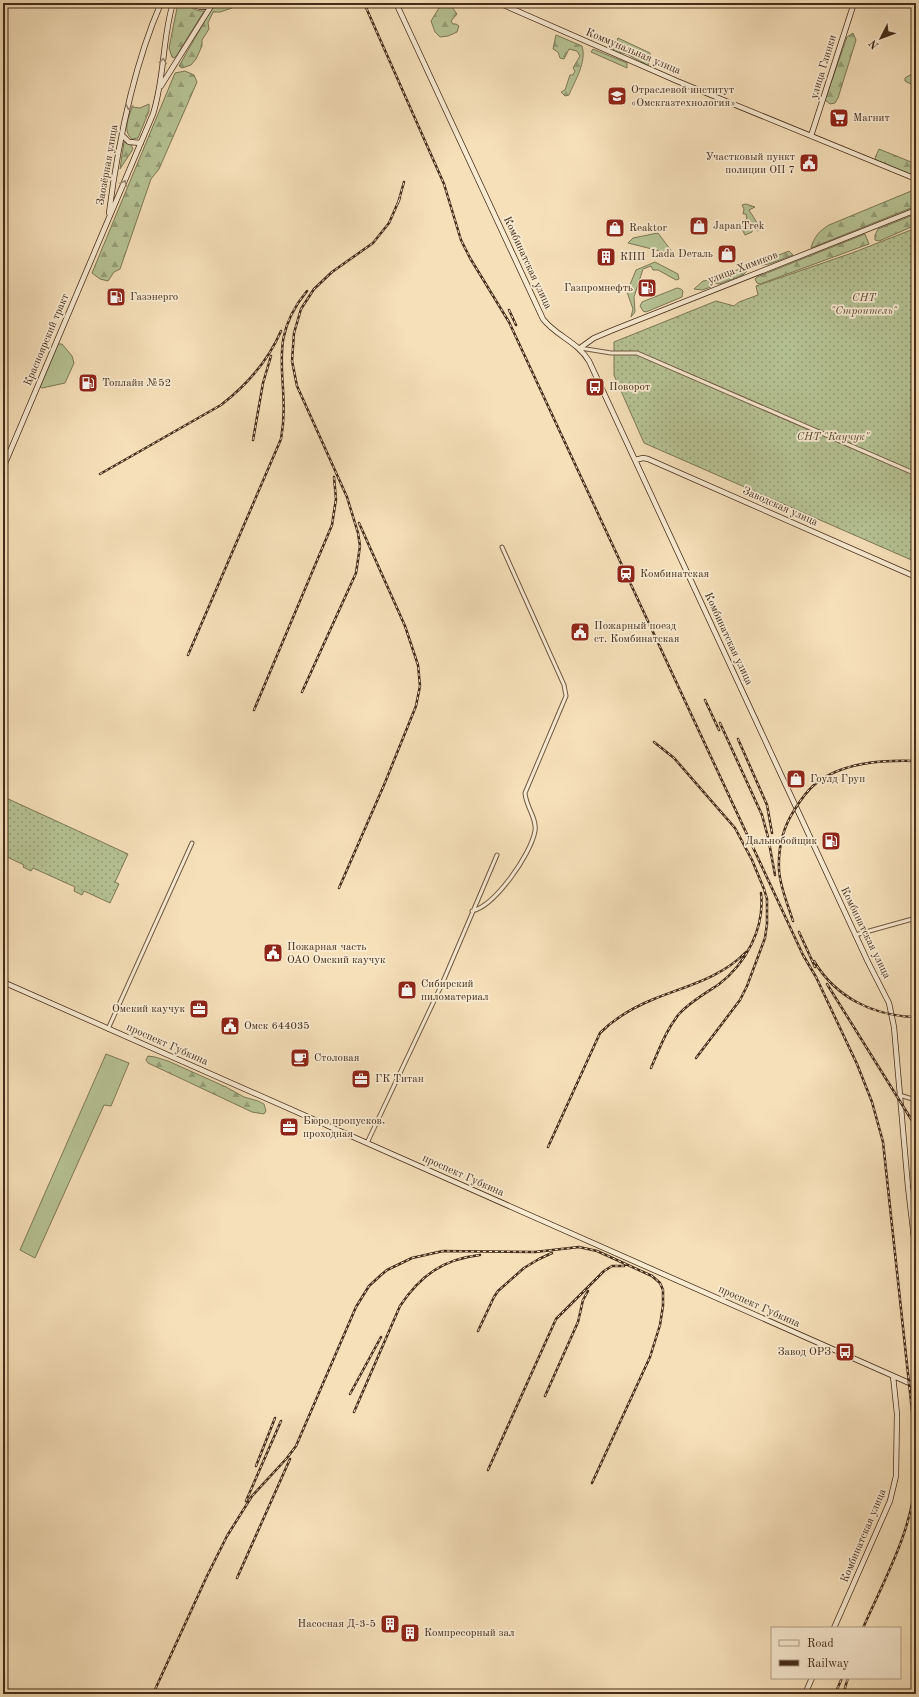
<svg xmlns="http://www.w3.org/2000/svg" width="919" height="1697" viewBox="0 0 919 1697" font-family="'Old Standard TT',serif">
<defs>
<pattern id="forest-firs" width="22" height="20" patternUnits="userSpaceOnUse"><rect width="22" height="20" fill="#b6c395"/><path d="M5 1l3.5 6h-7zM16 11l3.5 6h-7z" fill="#969f79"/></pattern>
<pattern id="garden-dots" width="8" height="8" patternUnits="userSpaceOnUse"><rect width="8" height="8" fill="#b6c395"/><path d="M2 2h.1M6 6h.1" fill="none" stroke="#969f79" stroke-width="1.8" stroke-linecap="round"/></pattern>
</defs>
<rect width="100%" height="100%" fill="#f6e0ba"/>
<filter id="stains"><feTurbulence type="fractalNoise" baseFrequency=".005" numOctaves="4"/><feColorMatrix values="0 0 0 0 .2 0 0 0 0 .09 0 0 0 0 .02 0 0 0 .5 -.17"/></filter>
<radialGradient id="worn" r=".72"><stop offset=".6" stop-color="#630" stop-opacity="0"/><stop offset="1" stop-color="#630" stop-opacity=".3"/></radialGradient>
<path fill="#b6c395" stroke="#7d7857" d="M593,49L627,63V68L591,52Z
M658,233L673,253L674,255L672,257L660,251L628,243L633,238Z
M655,262L678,274L679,279L676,280L658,270H653L651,266L643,269L634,297L635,312L631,317L633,309L627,292L636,270Z
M709,280L711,283V287L702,290L694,289L703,281Z
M677,288L681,289L683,291L682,297L646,312L643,311L640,306L642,302Z
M58,344H62L72,356L74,363L65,383L42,388L40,387Z
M106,1054L129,1063L111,1106L104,1105L35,1258L20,1250Z"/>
<path fill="url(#forest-firs)" stroke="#7d7857" d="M178,3C188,3 193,12 204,11L177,55L174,58L172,57L169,48Z
M215,3H231L232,8L220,12H213L208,23L209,29L202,40V46L196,59L191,65L182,68L179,66Z
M442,3H449L457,14L451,21L453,24H456L459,26L457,32L448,36L440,37L435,32L431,21Z
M853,33L856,40L838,98L835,103L830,104L825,100L847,37Z
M556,35L582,46C587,62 575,80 569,95L565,96L561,92L565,90L570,75H573L575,71L573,68L580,56L577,51L569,49L564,59L560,58L558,52L553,49Z
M618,38L650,53L651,58L648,65H647L627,54L613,51Z
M185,71L194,75L197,82L159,169L151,179L120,269L114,272L108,281L100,279L92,273L175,73Z
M910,75H916V87L905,81V78Z
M149,104V111L138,138L132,139C122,131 129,117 132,107L140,108Z
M124,142L131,145L133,149L120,169Z
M879,149L916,164V177L876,160L875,158Z
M916,189V206L811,248C814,237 819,231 829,225Z
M746,204L755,207L749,210L761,229L757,231L753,227L752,232L745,235L740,225L747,218L746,214H743L744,209L742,205Z
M916,214V225L879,241L875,240V235L878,229Z
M865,234L869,244L760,284L757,283L755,279L757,277Z
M789,251L793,255L769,264L762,265L761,263L763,261Z
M745,267L747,268L748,270L743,275L719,284L715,283L714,280L716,278Z
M148,1056L155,1057L168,1061L226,1087L244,1097L258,1101L264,1104L266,1111L264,1114L252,1112L148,1063L146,1060Z"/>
<path fill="url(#garden-dots)" stroke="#7d7857" d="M916,228V562L644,443L614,375V342L716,301L734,306L739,302L758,295L756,286L852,253Z
M4,797L128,854L115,882L119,884L110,903L84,891L82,895L74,891L75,887L33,868L31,871L23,867L24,865L3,855Z"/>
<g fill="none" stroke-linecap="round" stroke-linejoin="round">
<g stroke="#705941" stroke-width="5">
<path id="street" d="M580,348L611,353H637L916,474
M472,911C495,906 531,854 535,831C537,818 526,807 525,793L566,696L564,685L502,547
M855,935L916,918
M108,1029L192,843
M899,1095L916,1100
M367,1143L442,984L497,855"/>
</g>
<g stroke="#442c19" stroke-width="6">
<path id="secondary" d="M190,3C197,7 205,9 212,4
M396,3L543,319C556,336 578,342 589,361L868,962L889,1003L894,1027L908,1187L916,1255
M499,3L677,81L916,179
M161,86L213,3
M122,135L129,142L141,143
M811,136L854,3
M109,213C118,144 133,67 161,3
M580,348L594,338L613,330L916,210
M635,460L643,458L648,459L916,577
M3,468L153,114C165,76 162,40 173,3
M3,982L916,1386
M834,1628L890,1501L896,1476L897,1414L893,1376
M805,1694L812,1678"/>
</g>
<use href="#street" stroke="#f9ebd2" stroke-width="3"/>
<use href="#secondary" stroke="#f9ebd2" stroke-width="4.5"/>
<g stroke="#442c19" stroke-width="2.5">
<path id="rail" d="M364,3L444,184L461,240L470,258L509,322L803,955L816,977L857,1064L872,1102L883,1142L916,1448
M398,203L404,182
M509,310L516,325
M253,440L263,383L271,356
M100,474L221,405C247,385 268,361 281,331
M188,655L281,439C292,380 263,344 307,291
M302,692L356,573L360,546L358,533L347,497L297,386L292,361L294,333L301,309L314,289L332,272L373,243L389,223L400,198
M705,700L719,730
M254,710L332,525L336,499L334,477
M720,723L762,815L768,837L775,875
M738,739L767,805L772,833
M654,742L674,758L735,828L752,860L764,889L767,899V924L765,938L747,986L740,1000L696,1058
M339,888L384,785L416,706L420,686L418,665L405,626L359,523
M793,921C788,905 780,887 779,870C778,848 783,827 795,809C800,801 806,792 814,785C841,762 882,760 916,761
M799,932L815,967
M814,961C836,998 874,1016 916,1017
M827,984L916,1127
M651,1068C659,1050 666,1030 679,1014C690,1002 704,994 718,985C746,964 765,928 761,893
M548,1147L600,1033C615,1018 634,1007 654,999C686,986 721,978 746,952
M478,1331L494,1297L498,1291L524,1268L539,1259L552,1253
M350,1394L381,1337
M545,1396L578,1322L583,1300L588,1291
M354,1412L400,1306C420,1276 443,1259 480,1255
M256,1466L275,1418
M488,1470L556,1319L604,1271L612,1266H624
M246,1501L281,1421
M237,1578L290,1459
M863,1628C885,1578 913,1530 916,1474
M153,1694L207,1576L227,1536L252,1496L287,1458L296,1446L356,1307L369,1286L381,1275L387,1270L412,1258L443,1251L535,1252L579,1247L597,1251L652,1276L660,1283L663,1290V1306L660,1325L650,1357L592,1483
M835,1694L842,1678
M843,1694L848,1678"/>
</g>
<use href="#rail" stroke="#f9ebd2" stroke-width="1" stroke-dasharray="3" stroke-linecap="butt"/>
</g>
<defs><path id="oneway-chevron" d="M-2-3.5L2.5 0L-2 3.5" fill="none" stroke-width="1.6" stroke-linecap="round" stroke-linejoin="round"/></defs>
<g stroke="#9e8c76">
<use href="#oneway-chevron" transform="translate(163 61) rotate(-84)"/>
<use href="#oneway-chevron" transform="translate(129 107) rotate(104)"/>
<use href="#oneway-chevron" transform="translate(124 183) rotate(-66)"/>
</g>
<defs>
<g id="university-square" transform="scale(1)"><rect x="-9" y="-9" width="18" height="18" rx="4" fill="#8f2418" stroke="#f9ebd2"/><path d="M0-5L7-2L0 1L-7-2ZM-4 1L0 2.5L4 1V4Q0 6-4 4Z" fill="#fff"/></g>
<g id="supermarket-square" transform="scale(1)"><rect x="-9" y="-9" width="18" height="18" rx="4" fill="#8f2418" stroke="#f9ebd2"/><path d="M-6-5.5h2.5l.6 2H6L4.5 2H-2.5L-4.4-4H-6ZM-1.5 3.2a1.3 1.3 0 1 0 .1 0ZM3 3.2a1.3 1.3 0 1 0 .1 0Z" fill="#fff"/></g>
<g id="civic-square" transform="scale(1)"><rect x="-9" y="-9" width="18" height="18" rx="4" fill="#8f2418" stroke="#f9ebd2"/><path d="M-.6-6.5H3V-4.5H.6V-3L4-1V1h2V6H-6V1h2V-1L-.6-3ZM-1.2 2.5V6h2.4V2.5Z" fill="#fff"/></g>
<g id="shop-square" transform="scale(1)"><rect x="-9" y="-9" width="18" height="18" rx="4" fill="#8f2418" stroke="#f9ebd2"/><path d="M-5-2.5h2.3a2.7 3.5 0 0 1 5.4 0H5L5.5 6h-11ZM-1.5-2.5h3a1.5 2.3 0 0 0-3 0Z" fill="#fff"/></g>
<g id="building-square" transform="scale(1)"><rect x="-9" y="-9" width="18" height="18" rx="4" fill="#8f2418" stroke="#f9ebd2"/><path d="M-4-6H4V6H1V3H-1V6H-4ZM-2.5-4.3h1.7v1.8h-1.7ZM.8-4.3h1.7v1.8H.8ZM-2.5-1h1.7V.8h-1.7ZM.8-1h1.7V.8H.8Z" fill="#fff"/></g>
<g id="fuel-square" transform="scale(1)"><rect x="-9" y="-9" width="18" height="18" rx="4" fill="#8f2418" stroke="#f9ebd2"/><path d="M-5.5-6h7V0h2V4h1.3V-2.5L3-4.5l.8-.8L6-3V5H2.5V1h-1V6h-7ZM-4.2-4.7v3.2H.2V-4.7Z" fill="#fff"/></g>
<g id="bus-square" transform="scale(1)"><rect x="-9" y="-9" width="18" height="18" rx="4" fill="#8f2418" stroke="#f9ebd2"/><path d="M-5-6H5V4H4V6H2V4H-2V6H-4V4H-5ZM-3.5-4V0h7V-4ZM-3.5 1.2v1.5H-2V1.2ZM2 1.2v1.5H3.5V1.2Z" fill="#fff"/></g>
<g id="station-square" transform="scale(1)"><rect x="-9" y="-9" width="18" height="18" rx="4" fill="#8f2418" stroke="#f9ebd2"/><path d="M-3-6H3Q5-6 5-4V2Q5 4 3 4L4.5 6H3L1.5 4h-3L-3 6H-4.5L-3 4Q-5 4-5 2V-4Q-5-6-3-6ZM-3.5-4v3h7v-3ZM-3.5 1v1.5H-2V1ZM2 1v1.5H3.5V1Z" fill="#fff"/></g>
<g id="office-square" transform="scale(1)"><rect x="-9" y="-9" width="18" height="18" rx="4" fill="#8f2418" stroke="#f9ebd2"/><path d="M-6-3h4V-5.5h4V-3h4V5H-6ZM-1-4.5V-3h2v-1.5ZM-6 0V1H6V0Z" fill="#fff"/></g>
<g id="cafe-square" transform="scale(1)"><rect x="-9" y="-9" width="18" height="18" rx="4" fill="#8f2418" stroke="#f9ebd2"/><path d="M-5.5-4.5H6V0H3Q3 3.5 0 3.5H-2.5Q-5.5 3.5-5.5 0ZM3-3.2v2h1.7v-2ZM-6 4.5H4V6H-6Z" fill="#fff"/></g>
</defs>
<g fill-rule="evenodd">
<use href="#university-square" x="617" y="96"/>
<use href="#supermarket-square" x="839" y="118"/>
<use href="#civic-square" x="809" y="163"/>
<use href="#shop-square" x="699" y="226"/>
<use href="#shop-square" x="615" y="228"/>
<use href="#shop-square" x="727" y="254"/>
<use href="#building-square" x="606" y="257"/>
<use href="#fuel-square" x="647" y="288"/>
<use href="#fuel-square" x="116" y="297"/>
<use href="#fuel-square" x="88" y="383"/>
<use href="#bus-square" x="595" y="387"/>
<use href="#station-square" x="626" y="574"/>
<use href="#civic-square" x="580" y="632"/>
<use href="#shop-square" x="796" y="779"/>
<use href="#fuel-square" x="831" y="841"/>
<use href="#civic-square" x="273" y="953"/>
<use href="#shop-square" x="407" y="990"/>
<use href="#office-square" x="199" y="1009"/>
<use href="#civic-square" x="230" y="1026"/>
<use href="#cafe-square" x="300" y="1058"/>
<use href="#office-square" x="361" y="1079"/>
<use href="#office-square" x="289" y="1127"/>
<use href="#bus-square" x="845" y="1352"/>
<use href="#building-square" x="390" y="1624"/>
<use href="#building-square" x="410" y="1633"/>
</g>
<g text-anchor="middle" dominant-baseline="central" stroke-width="3.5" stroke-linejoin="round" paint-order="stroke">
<g font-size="11" fill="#442c19" stroke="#f9ebd2">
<text transform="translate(633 52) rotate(23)">Коммунальная улица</text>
<text transform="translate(824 67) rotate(-73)">улица Глинки</text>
<text transform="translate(108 165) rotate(-80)">Заозёрная улица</text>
<text transform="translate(527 263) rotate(65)">Комбинатская улица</text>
<text transform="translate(743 268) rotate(-21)">улица Химиков</text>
<text transform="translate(47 340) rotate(-67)">Красноярский тракт</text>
<text transform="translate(780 507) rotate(24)">Заводская улица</text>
<text transform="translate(728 639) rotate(65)">Комбинатская улица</text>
<text transform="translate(865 933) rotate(64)">Комбинатская улица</text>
<text transform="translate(167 1045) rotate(24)">проспект Губкина</text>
<text transform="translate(463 1176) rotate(24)">проспект Губкина</text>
<text transform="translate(759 1307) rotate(24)">проспект Губкина</text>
<text transform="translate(864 1536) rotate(-67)">Комбинатская улица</text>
</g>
<g font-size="11" fill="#442c19" stroke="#f9ebd2" text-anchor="start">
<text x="631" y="90">Отраслевой институт<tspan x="631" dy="13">«Омскгазтехнология»</tspan></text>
<text x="853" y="118">Магнит</text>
<text x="795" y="157" text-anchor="end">Участковый пункт<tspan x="795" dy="13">полиции ОП 7</tspan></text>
<text x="713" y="226">JapanTrek</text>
<text x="629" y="228">Reaktor</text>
<text x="713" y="254" text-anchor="end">Lada Dеталь</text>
<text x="620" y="257">КПП</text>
<text x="633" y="288" text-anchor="end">Газпромнефть</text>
<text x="130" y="297">Газэнерго</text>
<text x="102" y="383">Топлайн №52</text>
<text x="609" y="387">Поворот</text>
<text x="640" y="574">Комбинатская</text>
<text x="594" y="626">Пожарный поезд<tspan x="594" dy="13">ст. Комбинатская</tspan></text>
<text x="810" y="779">Гоулд Груп</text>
<text x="817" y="841" text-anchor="end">Дальнобойщик</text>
<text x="287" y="947">Пожарная часть<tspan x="287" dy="13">ОАО Омский каучук</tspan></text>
<text x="421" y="984">Сибирский<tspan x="421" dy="13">пиломатериал</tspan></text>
<text x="185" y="1009" text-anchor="end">Омский каучук</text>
<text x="244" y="1026">Омск 644035</text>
<text x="314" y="1058">Столовая</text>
<text x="375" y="1079">ГК Титан</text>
<text x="303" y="1121">Бюро пропусков,<tspan x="303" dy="13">проходная</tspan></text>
<text x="831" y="1352" text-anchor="end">Завод ОРЗ</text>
<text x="376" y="1624" text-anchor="end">Насосная Д-3-5</text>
<text x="424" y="1633">Компресорный зал</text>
</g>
<g font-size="11" font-style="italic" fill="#5b4a32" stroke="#f9ebd2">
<text x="864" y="298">СНТ<tspan x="864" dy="13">"Строитель"</tspan></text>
<text x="833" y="437">СНТ "Каучук"</text>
</g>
</g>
<rect width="919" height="1697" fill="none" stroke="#f6e0ba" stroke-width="16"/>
<rect x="4" y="4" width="911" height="1689" fill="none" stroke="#442c19" stroke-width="2"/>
<rect x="8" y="8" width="903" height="1681" fill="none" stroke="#442c19"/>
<rect x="771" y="1627" width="130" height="52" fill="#f9ebd2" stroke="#b19f88"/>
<rect x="779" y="1640" width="20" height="6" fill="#f9ebd2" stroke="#b19f88"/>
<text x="807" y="1647" font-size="12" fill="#442c19">Road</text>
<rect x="779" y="1660" width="20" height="6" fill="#442c19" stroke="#b19f88"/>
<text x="807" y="1667" font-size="12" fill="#442c19">Railway</text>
<g transform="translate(881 38) rotate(228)" stroke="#f9ebd2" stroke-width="3" paint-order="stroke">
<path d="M0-3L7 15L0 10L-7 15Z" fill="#442c19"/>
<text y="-6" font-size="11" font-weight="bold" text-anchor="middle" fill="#442c19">N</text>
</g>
<rect width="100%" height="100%" filter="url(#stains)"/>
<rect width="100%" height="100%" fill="url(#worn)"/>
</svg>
